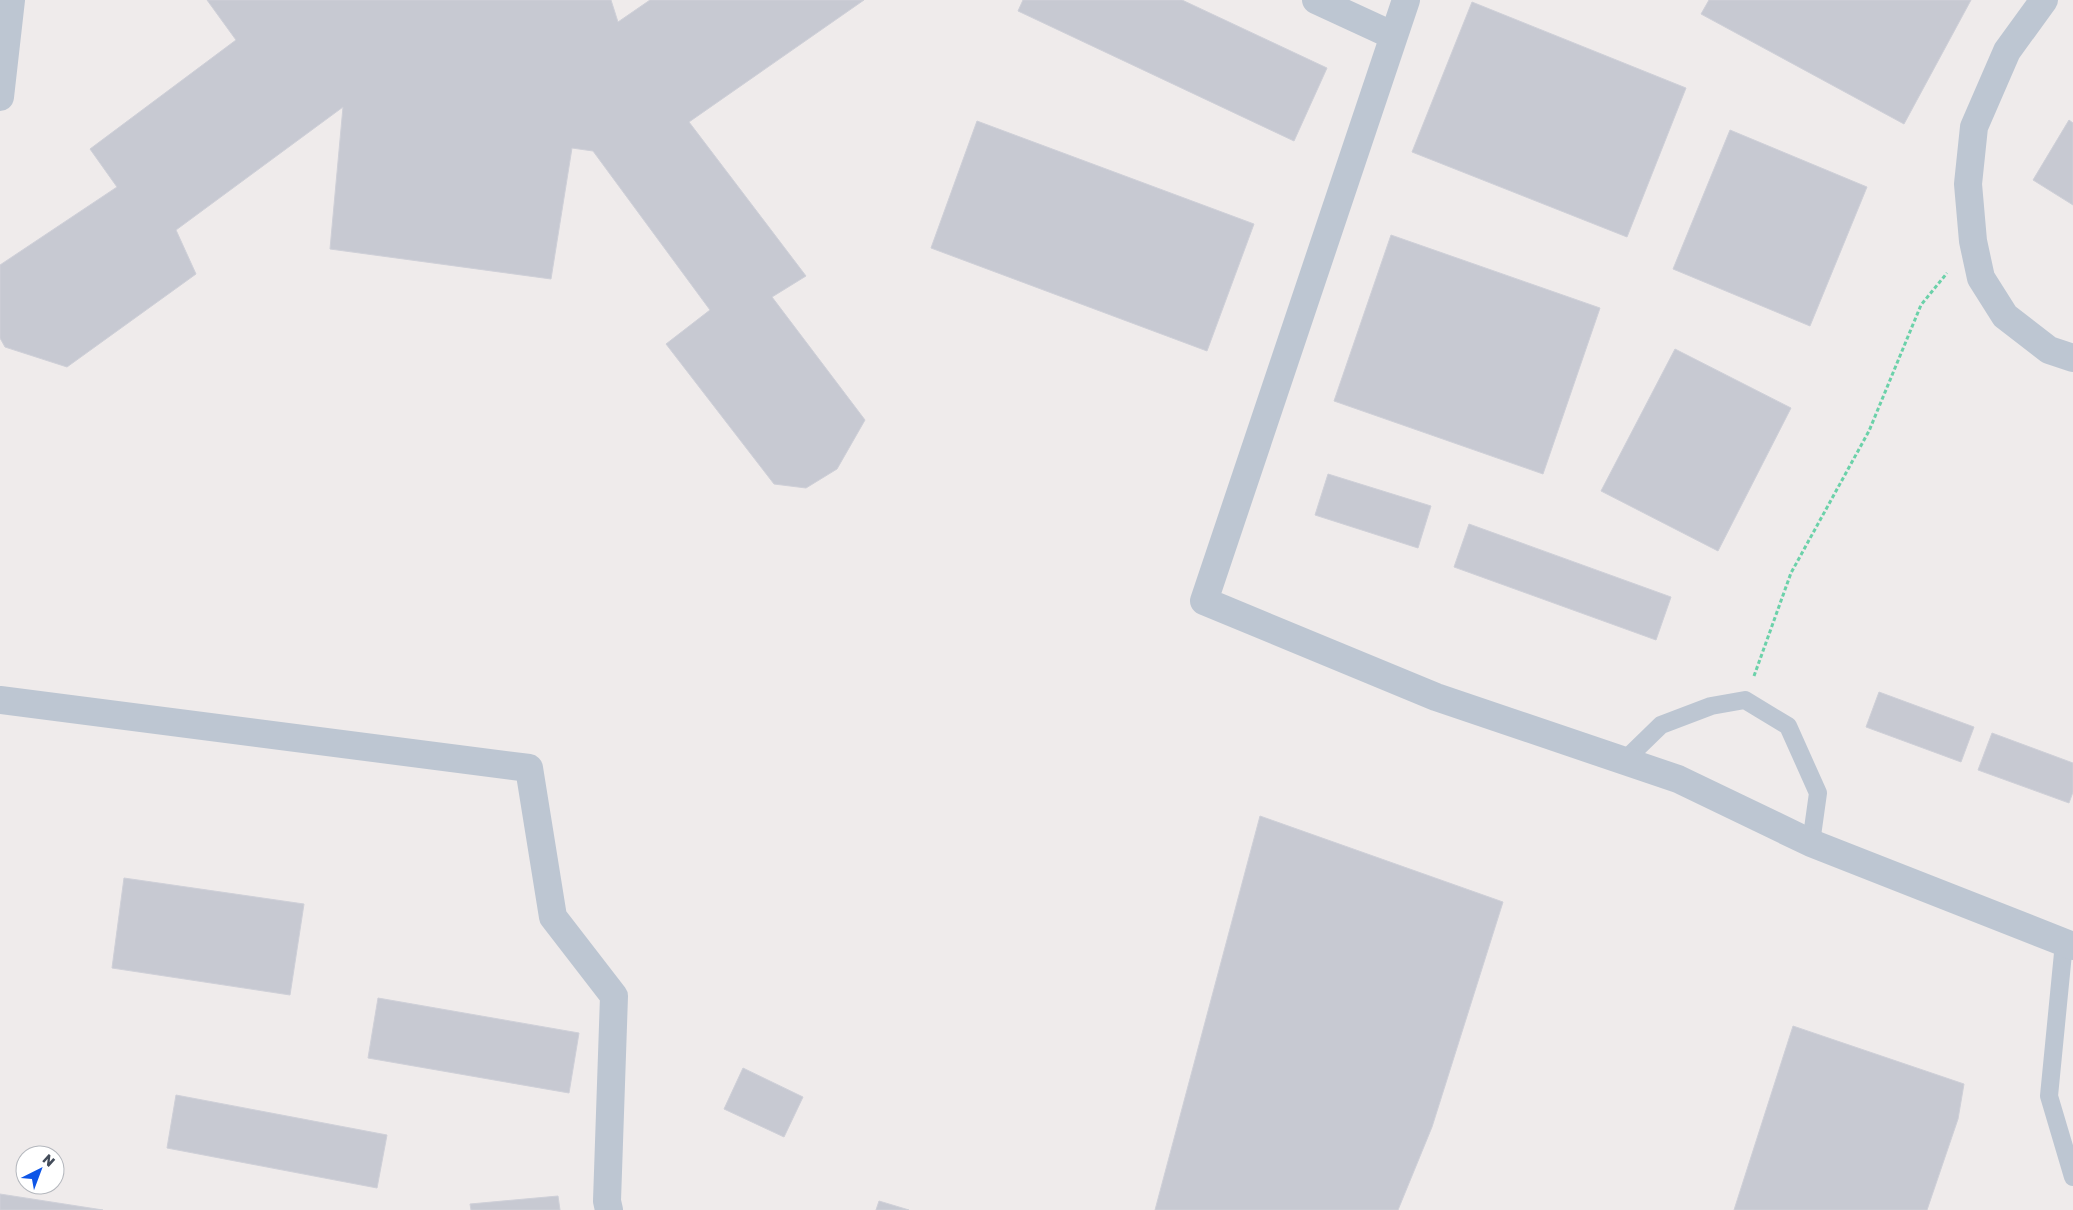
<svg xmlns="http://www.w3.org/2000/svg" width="2073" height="1210" viewBox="0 0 2073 1210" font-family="'Golos Text',sans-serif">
<rect width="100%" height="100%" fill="#efebeb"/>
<path fill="#c7c9d2" stroke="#cfd0d8" d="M207,0H611L618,22L650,0H864L689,122L806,276L772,297L865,420L837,469L806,488L774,484L666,344L710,310L593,151L572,148L551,279L330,249L343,107L176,230L196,274L67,367L5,347L0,338V265L117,187L90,149L236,40Z
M1023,0H1182L1327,68L1294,141L1018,11Z
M1709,0H1971L1904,124L1701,14Z
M1472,2L1686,88L1627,237L1412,152Z
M2069,120L2073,123V205L2033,180Z
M977,121L1254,224L1207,351L931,248Z
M1730,130L1867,187L1810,326L1673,269Z
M1391,235L1600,308L1543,474L1334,401Z
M1675,349L1791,408L1718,551L1601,491Z
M1328,474L1431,506L1418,548L1315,515Z
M1469,524L1671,597L1656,640L1454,567Z
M1879,692L1974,727L1961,762L1866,727Z
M1992,733L2073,763V792L2069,803L1978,770Z
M1260,816L1503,902L1432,1127L1398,1210H1155Z
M124,878L304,904L290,995L112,968Z
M378,998L579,1033L569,1093L368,1058Z
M1793,1026L1964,1084L1958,1119L1927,1210H1734Z
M743,1068L803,1097L784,1137L724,1109Z
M176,1095L387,1135L377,1188L167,1148Z
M0,1194L103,1210H0Z
M558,1196L560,1210H471L470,1204Z
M879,1201L909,1210H876Z"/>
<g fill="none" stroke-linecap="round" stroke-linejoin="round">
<path stroke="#6bd1a9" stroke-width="3" stroke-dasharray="4 2.5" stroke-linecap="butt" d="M1754,676L1791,573L1869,431L1921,305L1947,273"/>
<path stroke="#bdc6d2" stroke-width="18" d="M1624,761L1661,725L1711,706L1745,700L1788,726L1818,793L1811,843
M2064,943L2049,1096L2073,1177"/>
<path stroke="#bdc6d2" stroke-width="28" d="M1316,0L1394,36
M1406,0L1204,601L1436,697L1678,779L1811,843L2073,946
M2044,0L2007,51L1974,127L1968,184L1973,241L1981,278L2005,316L2049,350L2073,358
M0,97L11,0
M0,700L529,768L553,917L614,996L607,1201L609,1210"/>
</g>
<g transform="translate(40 1170) rotate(42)"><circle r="24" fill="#ffffff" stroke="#b4b7bd"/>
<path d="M0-4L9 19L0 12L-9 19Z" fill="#0d55e7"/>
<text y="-8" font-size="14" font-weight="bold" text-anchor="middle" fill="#434c5a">N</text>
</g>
</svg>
